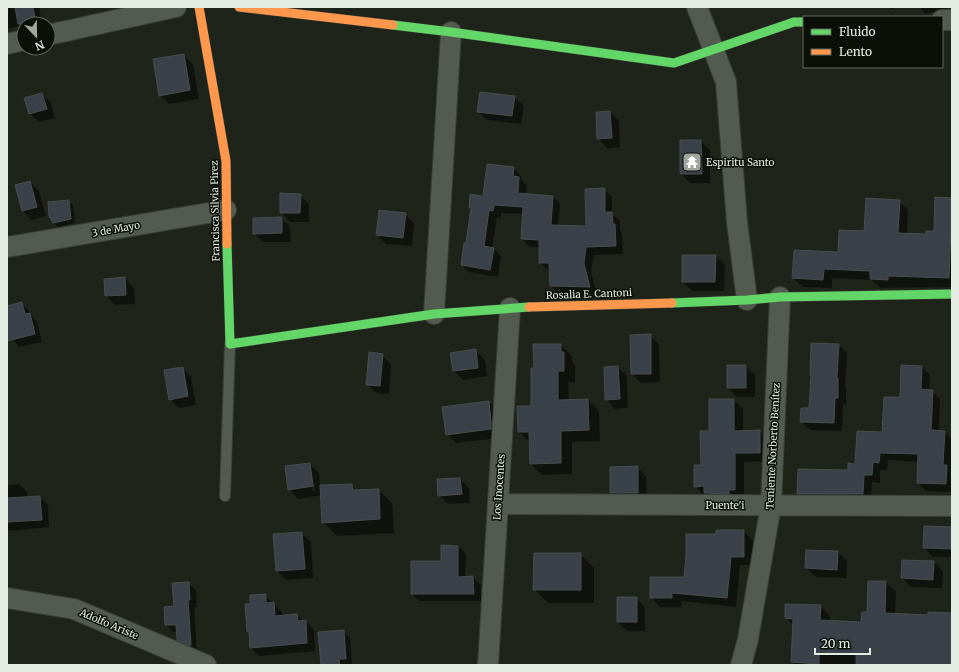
<svg xmlns="http://www.w3.org/2000/svg" width="959" height="672" viewBox="0 0 959 672" font-family="Merriweather,serif">
<rect width="100%" height="100%" fill="#1e241a"/>
<path fill="#0007" fill-rule="evenodd" d="M7,7H39L42,24H24V32L19,26L7,29Z
M889,7H902L891,9Z
M919,7H946V9L926,14Z
M184,55L193,64L199,99L169,104L160,95Z
M42,94L51,103L55,118L39,122L29,113Z
M514,97L524,106L521,124L487,120L478,111Z
M610,112L619,121L620,147L607,148L598,138Z
M681,141H701L710,150V183H690L681,174Z
M514,168L521,176V180L527,185L526,195L553,196L560,204L558,226L587,227L604,189L612,197V214L620,221V230L622,233L623,254L594,255L591,272L597,294H559L551,286L550,270H548L540,263V247H530L522,239L523,214L501,213V218L497,217L492,248L494,249L501,256L498,277L469,272L462,265L467,244L472,210L470,208L484,197Z
M30,182L39,191L46,216L32,220L23,211L16,186Z
M300,195L309,204V222H290L281,212Z
M936,198L952,199V287L880,288L872,280L832,278V288L803,287L793,278L839,253L865,232L899,201L908,210L907,234L927,235L935,232Z
M68,201L73,205L75,223L58,227L53,222Z
M405,214L414,223L412,246L386,244L377,234Z
M281,218L290,227L291,242H263L254,233Z
M716,256L725,265L724,291H692L683,282Z
M125,278L134,288L135,304L115,305L106,296L105,280Z
M21,303L29,311L30,314L37,322L42,342L19,347L12,339L7,319V307Z
M650,335L659,344L660,382L641,383L632,374Z
M561,345L572,356V362L575,365V382H568L569,400H588L599,411L600,441L572,442V474L542,475L531,464L530,443L519,431L532,407L535,369Z
M839,345L847,353L845,386L846,387V405H843L842,431L810,430L801,421L810,409Z
M476,351L485,360L487,376L463,380L454,371Z
M382,355L391,364L389,394L376,393L367,384Z
M746,366L755,375V397H737L728,388Z
M618,367L627,376L628,408L615,409L606,399Z
M922,367L930,375L929,390L932,391L940,399L939,432H944L952,439L951,470L952,471V492L926,491L918,483V462L888,460L887,470H880V483L872,482L871,502H806L798,493L849,471L856,465L883,433L901,398Z
M182,368L191,377L196,405L179,408L170,399Z
M734,400L743,409V432L760,431L769,441V461L744,462V498L704,495L695,486L702,466L710,432Z
M489,402L498,411L500,438L456,443L447,434Z
M309,464L319,473L320,486L352,485L358,491L379,490L392,503L394,533L337,536L323,522L322,495L298,499L289,489ZM310,473H312L315,491L313,492Z
M637,467L646,477L647,502H620L611,493Z
M460,479L469,488L470,503L448,504L439,495Z
M19,484L27,492V497H40L48,505L49,527L9,531L7,528V485Z
M952,528V557H933L924,548Z
M743,531L753,540L752,565H740L736,607L681,601V607H660L651,597L685,578L717,535Z
M301,533L311,542L313,578L286,580L277,571Z
M458,546L466,554L465,578H473L481,585V601H419L412,594Z
M838,552L847,561L846,578L816,577L806,568Z
M580,554L594,568V603H548L534,589Z
M934,562L943,571L942,588L911,587L902,578Z
M886,582L896,592L895,614L929,616L952,614V665H795L792,662L794,626L786,618L821,606L830,616V621L862,623Z
M188,583L196,590L197,607H194L197,652L185,647L178,640L177,632H173L166,625Z
M265,595L282,612V617L297,615L303,621H306L314,630L315,651L259,656L251,648L250,634L248,631L251,605Z
M618,598H636L645,607V631H627L618,622Z
M343,631L350,638L352,665H322Z"/>
<path fill="#3a4149" stroke="#484d4c" d="M15,7H33L36,24H18Z
M184,54L190,90L159,96L153,59Z
M480,92L515,96L512,116L477,112Z
M42,93L47,109L29,114L24,98Z
M610,111L612,138L597,139L596,112Z
M680,140H701L702,174H680Z
M487,164L514,167L513,176L519,177L518,193L553,196L551,225L586,226L585,189L605,188V212H612L613,224H615L616,246L586,247L584,264L590,287L550,286L549,263H539V240L521,239L523,207L494,205L493,211L489,210L484,246L494,248L490,270L461,265L464,243H466L471,208H469L470,194L483,196Z
M30,181L37,207L22,211L15,185Z
M280,193L301,194L300,213H280Z
M935,197L952,198L949,278L888,276V280L870,279V271L824,269L823,280L792,278L794,250L838,252L839,230L864,231L866,198L900,200L898,233L926,234V231H934Z
M69,200L71,219L53,223L49,216L48,202Z
M379,210L406,213L403,238L376,235Z
M282,217V233L253,234V218Z
M682,255H716L715,282H682Z
M125,277L126,295L105,296L104,279Z
M22,302L25,314L30,313L35,334L7,341V306Z
M651,334V374H631L630,335Z
M811,343L839,344L837,378H838V398H835L834,423L800,422L801,408H809L811,375H810Z
M533,344H561V352H564V371H558V400L588,399L589,430L561,431V463L530,464L529,432H518L517,406H531V368H534Z
M476,349L478,368L453,371L450,353Z
M369,352L383,354L380,386L366,385Z
M727,365H746V388H727Z
M901,365L922,366L921,389L933,390L931,430L945,431L943,465H947L946,484L917,483L918,454L880,453L879,463L873,462L872,475H864L863,494H797L798,469L848,470V463L855,464L857,431L882,432L884,397H900Z
M618,366L620,399L605,400L604,367Z
M183,367L188,396L169,400L164,370Z
M709,399H734V431L760,430V453H735V490H729V494L704,493V486L694,487V465H701L700,431H709Z
M489,401L491,422V429L446,435L442,407Z
M310,463L313,486L288,490L285,466Z
M638,466V493H610V467Z
M460,478L462,494L438,496L437,479Z
M352,484L353,490L379,489L380,519L322,523L320,485Z
M40,496L42,520L7,522V498Z
M924,526L952,527V549L923,548Z
M716,530H744V557H731L727,598L672,593V598H650V577H684L686,556V534H716Z
M302,532L305,569L276,571L273,534Z
M441,545L458,546V577L473,576L474,594H411V561H441Z
M806,550L838,551L837,570L805,568Z
M534,553H581V590H533Z
M902,560L934,561L933,580L901,578Z
M868,581H886L885,613L928,615V612L952,613V665H856V654L819,652V664L791,662L793,619L785,618V604L821,605L820,620L861,622L862,612H867Z
M189,582L190,600H188L191,645L189,646L177,640L176,625H165L164,607L174,606L172,583Z
M266,594V603L274,602L275,616L297,614L298,621L306,620L307,643L250,648L249,631L247,632L245,604H250V595Z
M617,597H637V622H617Z
M344,630L346,659H339L340,665H321L318,632Z"/>
<g fill="none" stroke-linecap="round" stroke-linejoin="round">
<g stroke="#3a3f37" stroke-width="12">
<path id="lane" d="M225,496L230,344"/>
</g>
<g stroke="#3a3f37" stroke-width="22">
<path id="street" d="M697,7L726,82L737,222L747,300
M942,20H952
M48,35L176,7
M7,44L24,40
M7,247L226,210
M434,314L451,32
M498,504L952,506
M7,598L74,609L206,665
M488,665L510,308
M741,665L748,639L771,505L780,297"/>
</g>
<g stroke="#3a3f37" stroke-width="10">
<path id="fast" d="M393,25L451,32L674,63L794,22H804
M227,244L230,344L434,314L529,307
M672,303L747,300L780,297L952,294"/>
</g>
<g stroke="#3a3f37" stroke-width="10">
<path id="slow" d="M199,7L226,161L227,244
M239,7L393,25
M529,307L672,303"/>
</g>
<use href="#lane" stroke="#535a4f" stroke-width="10"/>
<use href="#street" stroke="#535a4f" stroke-width="20"/>
<use href="#fast" stroke="#63d668" stroke-width="9"/>
<use href="#slow" stroke="#ff974d" stroke-width="9"/>
</g>
<defs>
<g id="temple-square" transform="scale(1)"><rect x="-9" y="-9" width="18" height="18" rx="4" fill="#9fa69b" stroke="#0a0f08"/><path d="M0-6L5-2H3V0L6.5 2.5H4V6H1.5V3h-3V6H-4V2.5H-6.5L-3 0V-2H-5Z" fill="#fff"/></g>
</defs>
<g fill-rule="evenodd">
<use href="#temple-square" x="692" y="162"/>
</g>
<g text-anchor="middle" dominant-baseline="central" stroke-width="3" stroke-linejoin="round" paint-order="stroke">
<g font-size="10" fill="#e4ece1" stroke="#0a0f08" text-anchor="start">
<text x="706" y="162">Espiritu Santo</text>
</g>
<g font-size="10" fill="#e4ece1" stroke="#0a0f08">
<text transform="translate(215 211) rotate(-91)">Francisca Silvia Pirez</text>
<text transform="translate(116 229) rotate(-10)">3 de Mayo</text>
<text transform="translate(589 294) rotate(-2)">Rosalia E. Cantoni</text>
<text transform="translate(773 446) rotate(-87)">Teniente Norberto Benítez</text>
<text transform="translate(499 487) rotate(-86)">Los Inocentes</text>
<text x="725" y="505">Puente'i</text>
<text transform="translate(109 624) rotate(23)">Adolfo Ariste</text>
</g>
</g>
<rect width="959" height="672" fill="none" stroke="#e4ece1" stroke-width="16"/>
<rect x="803" y="16" width="140" height="52" fill="#0a0f08" stroke="#61675f"/>
<rect x="811" y="29" width="20" height="6" fill="#63d668" stroke="#61675f"/>
<text x="839" y="36" font-size="12" fill="#e4ece1">Fluido</text>
<rect x="811" y="49" width="20" height="6" fill="#ff974d" stroke="#61675f"/>
<text x="839" y="56" font-size="12" fill="#e4ece1">Lento</text>
<g transform="translate(36 36) rotate(158)"><circle r="19" fill="#0a0f08" stroke="#61675f"/>
<path d="M0-3L7 15L0 10L-7 15Z" fill="#9fa69b"/>
<text y="-6" font-size="11" font-weight="bold" text-anchor="middle" fill="#e4ece1">N</text>
</g>
<path d="M815 648v6h55v-6" fill="none" stroke="#e4ece1" stroke-width="2"/>
<text x="821" y="648" font-size="12" fill="#e4ece1" stroke="#0a0f08" stroke-width="3" paint-order="stroke">20 m</text>
</svg>
